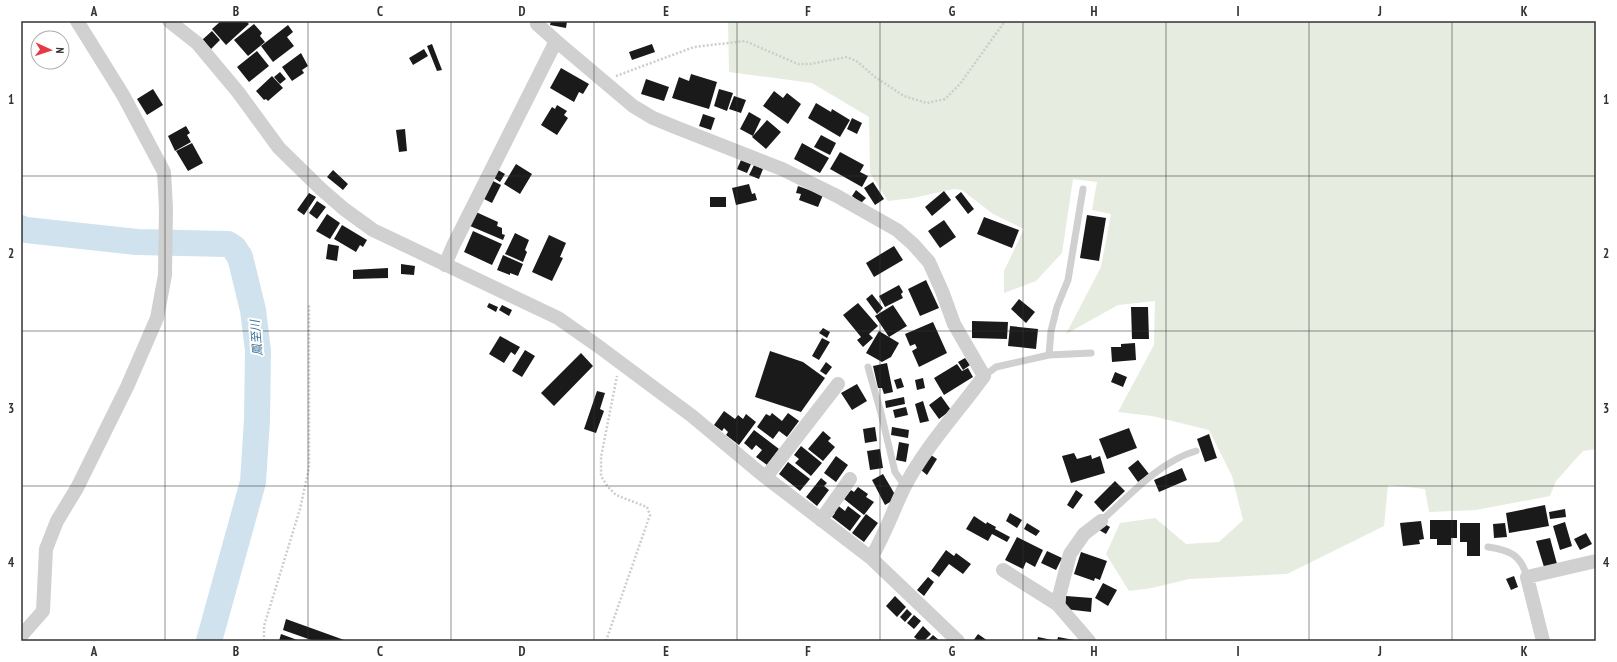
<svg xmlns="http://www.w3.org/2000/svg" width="1617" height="662" viewBox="0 0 1617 662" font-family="'PT Sans Narrow','Noto Sans JP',sans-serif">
<rect width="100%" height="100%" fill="#fff"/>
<path fill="#e6ecdf" d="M728,21H1596V449L1583,451L1556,481L1550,496L1476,510L1429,512L1425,489L1388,485L1384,526L1287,574L1189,579L1152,588L1129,591L1106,554L1120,523L1155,518L1186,544L1219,542L1243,520L1232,476L1209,430L1152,416L1118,412L1154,345L1155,301L1118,305L1066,334L1101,267L1111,214L1092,210L1097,182L1073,179L1062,253L1036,281L1004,293V271L1024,229L993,214L962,190L954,189L913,198L888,201L870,173L869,117L812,83L729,72Z"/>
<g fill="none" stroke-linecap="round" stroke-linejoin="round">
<path stroke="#cfe2ee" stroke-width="26" d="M21,228L26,230L137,242L228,244L234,248L240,257L253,310L258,351L257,420L253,482L209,641"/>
</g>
<path fill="#1a1a1a" d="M221,21H246L249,24L226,45L212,29Z
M551,21H567L566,28L550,25Z
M254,24L262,33L260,36L265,42L248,56L234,40Z
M288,25L293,32L287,37L294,46L273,62L261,46Z
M212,31L220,40L211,49L202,40Z
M432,44L442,70L437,71L427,46Z
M652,44L655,52L632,60L629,52Z
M424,49L428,56L413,65L409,58Z
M257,51L269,66L249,82L237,67Z
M301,53L308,66L302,70L304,73L292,81L282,67Z
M561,68L589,84L583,94L579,92L574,102L550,88Z
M280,72L286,79L280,84L274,77Z
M691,74L717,82L709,109L672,98L679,77L689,81Z
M272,76L283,88L268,101L266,99L264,100L256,91Z
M646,79L669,87L664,101L641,94Z
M153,89L163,105L147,115L137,99Z
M719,89L733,93L727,111L714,106Z
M774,91L783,98L787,93L801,104L788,124L763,106Z
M734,96L746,100L741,113L729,109Z
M816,103L831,112L832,109L850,120L840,137L808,118Z
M557,105L567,111L564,115L568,118L557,135L541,125L552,107L555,109Z
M749,112L761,119L753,136L740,129Z
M703,114L715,118L711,130L699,126Z
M852,118L862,123L857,134L847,129Z
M767,120L781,132L766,149L752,137Z
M186,126L190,133L187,135L191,142L175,151L168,136Z
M405,129L407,151L399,152L396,130Z
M821,135L836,143L830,155L814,147Z
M192,143L203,163L188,171L176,151Z
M802,143L829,158L820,173L794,159Z
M840,152L864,165L860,172L868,176L862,187L830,169Z
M741,160L751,164L747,173L737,169Z
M516,164L532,174L520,194L504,184Z
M754,165L763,169L759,179L749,175Z
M333,170L348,184L343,190L327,177Z
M498,170L505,174L500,182L494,178Z
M493,181L501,185L492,203L484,199Z
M873,182L884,199L875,205L864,188Z
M749,184L752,194L755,193L757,200L736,205L732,188Z
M798,186L823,195L818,207L799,200L801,194L796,193Z
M856,190L866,198L861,203L852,196Z
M944,191L951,200L932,216L925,207Z
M961,192L974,209L968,214L955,197Z
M309,193L316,197L304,215L297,210Z
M710,197H726V207H710Z
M317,201L326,207L317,219L309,213Z
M476,212L498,222L497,226L502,228V234L505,235L503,240L470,226Z
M327,214L340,223L330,239L316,231Z
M1087,215L1106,218L1099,261L1080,258Z
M984,217L1019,230L1012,248L977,234Z
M944,220L956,237L940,248L928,231Z
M342,225L367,240L363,247L360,245L356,252L334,239Z
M473,231L502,244L492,265L464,252Z
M515,233L529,240L525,250L527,252L523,262L505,254Z
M549,235L566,243L560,257L563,258L552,281L532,272Z
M328,244L339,246L337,261L326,259Z
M894,246L903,260L874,277L866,263Z
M503,255L523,264L518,276L510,273V275L497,270Z
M401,264L415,266L414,275L401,274Z
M388,268V278L353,279V270Z
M926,280L939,308L920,316L908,289Z
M899,285L903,292L901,294L903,298L885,307L879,296Z
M872,294L883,308L877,314L866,299Z
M1019,299L1035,312L1026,323L1011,309Z
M489,303L498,307L496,312L487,307Z
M858,303L878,326L869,334L873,338L863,347L857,340L861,337L843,315Z
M502,305L512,310L509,316L499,310Z
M893,305L907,326L889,337L875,316Z
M1131,307H1148L1149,339H1132Z
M972,321L1008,322L1007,339L972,338Z
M933,322L947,353L919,367L912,351L917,348L915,344L910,346L905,334Z
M1010,326L1038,329L1036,349L1008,346Z
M823,328L830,332L827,338L819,333Z
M879,331L899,343L891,357L882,362L866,353Z
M500,336L520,347L515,355L511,352L504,363L489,354Z
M822,338L830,342L819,360L812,356Z
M1135,343L1136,360L1112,362L1111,347H1121V344Z
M525,350L535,356L522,377L512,371Z
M770,351L803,362L825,378L801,412L755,397Z
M581,353L593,366L554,406L541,393Z
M965,358L970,365L963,370L958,362Z
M826,362L832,367L826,375L820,371Z
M887,363L893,392L884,394L882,388H878L873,366Z
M957,364L962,371L968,368L973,377L944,395L934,378Z
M1115,372L1127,377L1123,387L1111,382Z
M901,378L904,387L897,389L894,380Z
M923,378L925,388L917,390L915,380Z
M857,384L867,401L852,410L841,393Z
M597,391L605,393L600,409L604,411L596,433L584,429Z
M941,396L951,410L939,419L929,405Z
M904,397L905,404L886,408L885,401Z
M923,401L929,421L920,423L915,404Z
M906,407L908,415L895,418L893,410Z
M724,411L735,419L738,415L743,419L746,414L756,422L739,445L726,435L728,432L724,428L722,431L714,425Z
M772,413L782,421L788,413L799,421L787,437L779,431L773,439L757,427L766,414L770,416Z
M875,427L877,441L865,443L863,429Z
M892,427L909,430L908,438L891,435Z
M1129,428L1137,448L1107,459L1099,439Z
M754,430L779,449L767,465L756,457L762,450L756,445L752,450L744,443Z
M823,431L831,438L828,441L835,447L823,461L808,449Z
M1209,434L1217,458L1205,462L1197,439Z
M899,442L909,444L906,462L896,460Z
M801,446L822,463L811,476L795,463L799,459L794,455Z
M880,449L883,468L870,470L867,451Z
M1074,453L1077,459L1091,455L1092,459L1100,456L1105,473L1071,483L1062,456Z
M931,455L937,459L927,475L921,470Z
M836,456L848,465L836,482L824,473Z
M1138,460L1149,474L1138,482L1128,468Z
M788,462L810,479L800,491L779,474Z
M1182,468L1187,480L1159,492L1154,480Z
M883,474L897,498L885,505L872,480Z
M821,478L827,483L824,486L829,490L817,506L806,497Z
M1115,481L1125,491L1103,512L1094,502Z
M858,487L868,494L866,497L874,502L864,515L844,499L851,490L854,492Z
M1076,490L1083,495L1073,509L1067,505Z
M836,504L845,511L848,506L861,516L850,531L832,517L835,513L831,510Z
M1545,505L1549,526L1509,533L1506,513Z
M1565,509L1566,517L1550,519L1549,512Z
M1010,513L1022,520L1017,528L1006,521Z
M866,514L878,523L864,542L852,533Z
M974,516L986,524L987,522L996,527L995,529L1010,537L1007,542L992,534L988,541L966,529Z
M1430,520H1457V538H1451V545H1437V539H1430Z
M1421,521L1424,539L1419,540L1420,544L1403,546L1400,523Z
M1565,522L1572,546L1560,550L1553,526Z
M1027,523L1040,531L1036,536L1024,529Z
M1103,523L1110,527L1106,534L1099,530Z
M1460,523H1480V556H1467V542H1460Z
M1505,523L1507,537L1494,538L1493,524Z
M1586,533L1592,544L1580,550L1574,539Z
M1017,537L1043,550L1035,567L1026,562L1023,569L1005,560Z
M1550,538L1557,564L1544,567L1536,541Z
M946,550L954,556L956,553L971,564L963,574L949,564L939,577L931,571Z
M1047,551L1062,558L1056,570L1041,563Z
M1081,552L1107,561L1100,580L1095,578L1094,581L1074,574Z
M1514,576L1518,587L1511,590L1506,579Z
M928,577L934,582L924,596L917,590Z
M1103,583L1117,590L1108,606L1095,598Z
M895,596L906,607L897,617L886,606Z
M1066,596L1092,598L1091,612L1065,609Z
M907,609L912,614L905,622L900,617Z
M914,615L921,621L914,629L907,623Z
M286,619L347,641H314L283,630Z
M923,626L931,634L924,641H919L914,637Z
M281,634L300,641H279Z
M978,634L988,641H973Z
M933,635L940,641H927Z
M1038,637L1052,640V641H1037Z
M1058,637L1074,640V641H1057Z"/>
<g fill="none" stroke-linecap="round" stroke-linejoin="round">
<path stroke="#cdcdcd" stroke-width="2.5" stroke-dasharray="2 2" stroke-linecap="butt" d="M616,76L694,47L745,41L798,64H810L847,57L858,62L875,77L904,96L927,103L945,99L960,84L1005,21
M264,641V626L300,509L309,468V305
M606,641L650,515L647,507L616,495L608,487L601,476V457L617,376"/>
<path stroke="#d0d0d0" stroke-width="7" d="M1049,355L1051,331L1057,307L1068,280L1083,189
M868,367L881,413L895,472L905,486
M984,376L996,367L1049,355L1091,353
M1101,521C1128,497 1160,461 1196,451
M1488,547C1510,550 1521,555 1527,577"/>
<path stroke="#d0d0d0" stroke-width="14" d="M169,21L197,43L238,92L279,148L321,189L344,209L373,230L558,318L598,346L692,416L759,472L871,558L958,641
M537,24L556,41
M445,265L453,246L556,41L633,106L653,118L675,127L782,169L837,196L897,230L913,244L929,262L942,291L954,324L984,376C957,413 926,446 905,486C893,510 885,535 871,558
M766,477L838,384
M821,520L850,479
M1003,570L1057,604
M21,636L43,611L46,549L57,521L77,488L127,387L157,318L165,275L166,208L164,172L123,95L77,21
M1089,641L1057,604L1070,554L1084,534L1101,521
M1543,641L1527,577L1596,561"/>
</g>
<path fill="none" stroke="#333" stroke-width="1" stroke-opacity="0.55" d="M165,21V641M308,21V641M451,21V641M594,21V641M737,21V641M880,21V641M1023,21V641M1166,21V641M1309,21V641M1452,21V641M21,176H1596M21,331H1596M21,486H1596"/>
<g text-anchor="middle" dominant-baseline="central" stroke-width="4" stroke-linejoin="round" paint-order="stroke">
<g font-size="12" font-style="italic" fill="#3f7597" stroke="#fff">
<text transform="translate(256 338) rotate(-95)">鳳至川</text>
</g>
</g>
<rect width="1617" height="662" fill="none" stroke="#ffffff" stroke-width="44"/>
<g transform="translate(50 50) rotate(93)"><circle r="19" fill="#ffffff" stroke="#adadad"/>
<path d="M0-3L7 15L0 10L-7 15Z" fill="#e63946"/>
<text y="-6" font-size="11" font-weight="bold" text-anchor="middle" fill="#333333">N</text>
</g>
<rect x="22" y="22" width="1573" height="618" fill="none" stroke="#333" stroke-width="1.5"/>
<g font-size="13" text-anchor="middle" font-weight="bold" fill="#333">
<text x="94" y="16">A</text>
<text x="236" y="16">B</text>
<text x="380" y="16">C</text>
<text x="522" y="16">D</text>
<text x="666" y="16">E</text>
<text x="808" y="16">F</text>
<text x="952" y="16">G</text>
<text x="1094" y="16">H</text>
<text x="1238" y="16">I</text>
<text x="1380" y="16">J</text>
<text x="1524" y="16">K</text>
<text x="11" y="104">1</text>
<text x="1606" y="104">1</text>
<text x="11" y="258">2</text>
<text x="1606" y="258">2</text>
<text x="11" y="413">3</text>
<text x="1606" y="413">3</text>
<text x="11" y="567">4</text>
<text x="1606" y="567">4</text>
<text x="94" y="656">A</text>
<text x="236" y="656">B</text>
<text x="380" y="656">C</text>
<text x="522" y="656">D</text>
<text x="666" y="656">E</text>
<text x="808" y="656">F</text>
<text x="952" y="656">G</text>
<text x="1094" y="656">H</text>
<text x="1238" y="656">I</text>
<text x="1380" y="656">J</text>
<text x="1524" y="656">K</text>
</g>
</svg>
